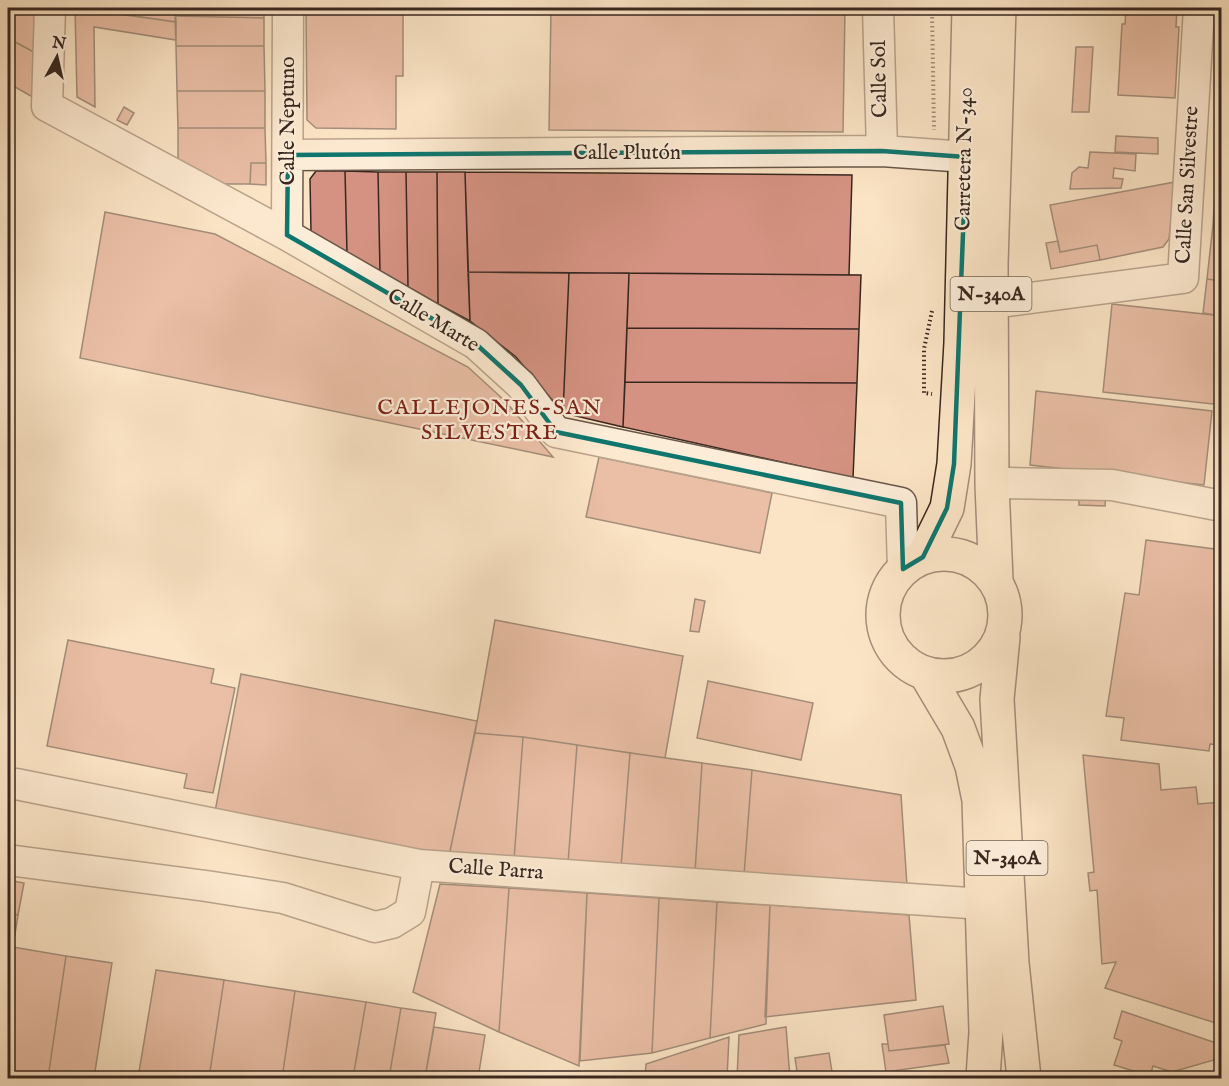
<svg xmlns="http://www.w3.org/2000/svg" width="1229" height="1086" viewBox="0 0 1229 1086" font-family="'IM FELL English',serif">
<rect width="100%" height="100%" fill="#fbe4c5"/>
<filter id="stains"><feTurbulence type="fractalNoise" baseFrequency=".00333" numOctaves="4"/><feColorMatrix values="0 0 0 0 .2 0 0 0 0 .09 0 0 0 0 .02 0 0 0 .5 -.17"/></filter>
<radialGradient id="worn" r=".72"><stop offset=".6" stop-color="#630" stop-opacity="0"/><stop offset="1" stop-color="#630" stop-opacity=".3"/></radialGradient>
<path fill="#d59282" stroke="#38271f" stroke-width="1.5" d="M8,8H34L39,55L8,38Z
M75,8L176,22V40L94,27L95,107L77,97Z
M79,8H175L176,22L93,10Z
M175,8H264V18L175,16Z
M306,8H403V76H396V129L316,128L307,120Z
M551,8H845L843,132L549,130Z
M1126,8H1177L1176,27H1179L1175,98L1118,95L1122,24H1125Z
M175,16L264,18V46H176Z
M8,38L39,55L43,103L8,83Z
M176,46H264L265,91H177Z
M1076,47H1093L1089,112H1072Z
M1222,90V145L1218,144Z
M177,91H265V128H178Z
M124,107L134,113L127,125L117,120Z
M178,128H265L266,163H251L250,184H223L178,160Z
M1116,136L1158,138V154L1115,152Z
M1218,144L1222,145V226L1213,225Z
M1090,152L1136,154L1135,171L1114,168L1113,178L1123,179L1121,188L1070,189L1072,173L1079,167L1088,168Z
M251,163H266V185L250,184Z
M316,171H345L347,253L311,233L310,179Z
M345,171L378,172L380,271L347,253Z
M378,172H406L408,287L380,271Z
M406,172H437L438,304L408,287Z
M437,172H465L470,321L438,304Z
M465,172L852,175L849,275L468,272Z
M1175,182L1169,239L1163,247L1100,260L1097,245L1060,252L1050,205Z
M105,212L215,234L468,367L505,401L553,457L80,358Z
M1213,225L1222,226V281L1207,279Z
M1058,241L1060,252L1097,245L1100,260L1051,269L1046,243Z
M468,272L569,273L563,413L516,357L470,321Z
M569,273H629L623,427L563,413Z
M629,273L861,275L859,329L627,328Z
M1207,279L1222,281V316L1203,313Z
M1112,304L1222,316V405L1103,392Z
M627,328L859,329L857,383L625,382Z
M625,382L857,383L853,478L623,427Z
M1036,391L1212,411L1204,485L1030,465Z
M599,457L772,493L760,553L586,517Z
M1079,492L1106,493L1105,506L1079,505Z
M1146,540L1222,550V745L1210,744L1209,751L1121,740L1124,718L1106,716L1125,593L1139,595Z
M695,599L705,601L699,632L690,631Z
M495,620L683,656L665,758L523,737L475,733Z
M68,640L214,669L211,683L235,688L213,793L184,788L187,774L47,746Z
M241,674L477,721L449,856L214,817Z
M708,681L813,703L801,760L697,738Z
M475,733L523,737L514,860L449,856Z
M523,737L577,745L568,863L514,860Z
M577,745L630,753L621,867L568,863Z
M630,753L702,763L695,872L621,867Z
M1083,755L1159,764L1161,790L1196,787L1198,804L1222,802V1025L1105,988L1116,962L1102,964L1097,890L1090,891L1088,873L1094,872Z
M702,763L752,770L744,875L695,872Z
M752,770L901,795L907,886L744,875Z
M8,880L24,883L18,915L8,914Z
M440,884L509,888L499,1032L413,992Z
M509,888L587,893L579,1066L499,1032Z
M587,893L659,898L652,1053L580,1061Z
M659,898L717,902L710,1038L652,1053Z
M717,902L770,905L766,1024L710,1038Z
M770,905L909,915L916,1000L765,1017Z
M8,914L18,915L13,947H8Z
M8,947H13L8,981Z
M13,947L66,956L48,1078H8V981Z
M66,956L112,963L94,1078H48Z
M156,970L224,980L209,1078H138Z
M224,980L295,991L282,1078H209Z
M295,991L366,1002L353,1078H282Z
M366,1002L401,1008L389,1078H353Z
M943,1006L949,1044L889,1051L884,1015Z
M401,1008L436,1013L425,1078H389Z
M1122,1011L1219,1044L1214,1060L1172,1072L1153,1066L1150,1076L1114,1065L1122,1041L1114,1038Z
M434,1027L485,1035L478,1078H425Z
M786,1027L790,1078H737L739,1035Z
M729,1037L727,1078H645L646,1064Z
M882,1044H888L889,1051L945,1045L949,1063L886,1072Z
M829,1053L833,1078H798L795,1058Z
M479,1073L517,1078H478Z"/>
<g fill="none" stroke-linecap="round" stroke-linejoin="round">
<g stroke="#695648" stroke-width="33">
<path id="minor" d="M50,8L47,106L287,235L476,344L521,385L556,432L901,503L903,569
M878,8L882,151
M288,155L882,151L966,157
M287,235L288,8
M992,303L1183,278L1199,8
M992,485L1007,483L1112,485L1222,506
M16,784L419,865L983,904
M8,860L206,886L283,898L375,927L392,923L410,912L419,865"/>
</g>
<g stroke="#38271f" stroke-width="36">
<path id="highway" d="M883 615a61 61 0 1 1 122 0a61 61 0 1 1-122 0Z
M923,557L947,508L954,464L961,343L969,8
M996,580L992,485L991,264L999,8
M1003,637L997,699L1012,963L1024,1078
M926,674L958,728L972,766L979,800L986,1032L983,1078"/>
</g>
<path stroke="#38271f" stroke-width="4" stroke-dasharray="1.5 3" stroke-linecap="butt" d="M932,8L934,130
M932,311L924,349V393L932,394"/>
<use href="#minor" stroke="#fcedd9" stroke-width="30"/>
<use href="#highway" stroke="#fbe4c5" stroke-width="33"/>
</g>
<path d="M0 0H1229V1086H0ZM882,151L966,157L954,464L947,508L923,557L903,569L901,503L556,432L521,385L476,344L287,235L288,155Z" fill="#fbe4c5" fill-opacity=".55" fill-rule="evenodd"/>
<path fill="none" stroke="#0f766e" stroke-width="4.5" stroke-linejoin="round" d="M882,151L966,157L954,464L947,508L923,557L903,569L901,503L556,432L521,385L476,344L287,235L288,155Z"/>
<g text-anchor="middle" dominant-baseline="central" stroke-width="4.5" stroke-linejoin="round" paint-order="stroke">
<g fill="#fcedd9" stroke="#736257" stroke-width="1.5">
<rect x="950.5" y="277" width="81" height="34" rx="4.5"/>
<rect x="966.5" y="841" width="81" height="34" rx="4.5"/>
</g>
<g font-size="20" font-weight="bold" fill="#38271f">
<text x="991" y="294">N-340A</text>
<text x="1007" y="858">N-340A</text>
</g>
<g font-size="21" fill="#38271f" stroke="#fcedd9">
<text transform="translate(880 79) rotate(-91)">Calle Sol</text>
<text transform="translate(288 121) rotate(-90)">Calle Neptuno</text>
<text x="627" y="153">Calle Plutón</text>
<text transform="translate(965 159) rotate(-89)">Carretera N-340</text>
<text transform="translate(1188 185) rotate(-87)">Calle San Silvestre</text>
<text transform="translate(433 321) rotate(31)">Calle Marte</text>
<text transform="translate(496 870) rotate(4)">Calle Parra</text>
</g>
<g font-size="22" letter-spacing="1.5" fill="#7a1f14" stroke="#fcedd9">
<text x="490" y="408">CALLEJONES-SAN<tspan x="490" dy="25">SILVESTRE</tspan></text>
</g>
</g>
<rect width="1229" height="1086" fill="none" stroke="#fbe4c5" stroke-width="30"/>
<rect x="9" y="9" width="1211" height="1068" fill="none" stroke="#38271f" stroke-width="3"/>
<rect x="15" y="15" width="1199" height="1056" fill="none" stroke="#38271f" stroke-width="1.5"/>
<g transform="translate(57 57) rotate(8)" stroke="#fcedd9" stroke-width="4.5" paint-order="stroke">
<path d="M0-4.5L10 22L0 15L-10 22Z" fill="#38271f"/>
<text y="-9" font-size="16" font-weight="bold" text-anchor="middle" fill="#38271f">N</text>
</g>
<rect width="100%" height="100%" filter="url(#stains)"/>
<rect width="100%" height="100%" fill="url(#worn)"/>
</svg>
